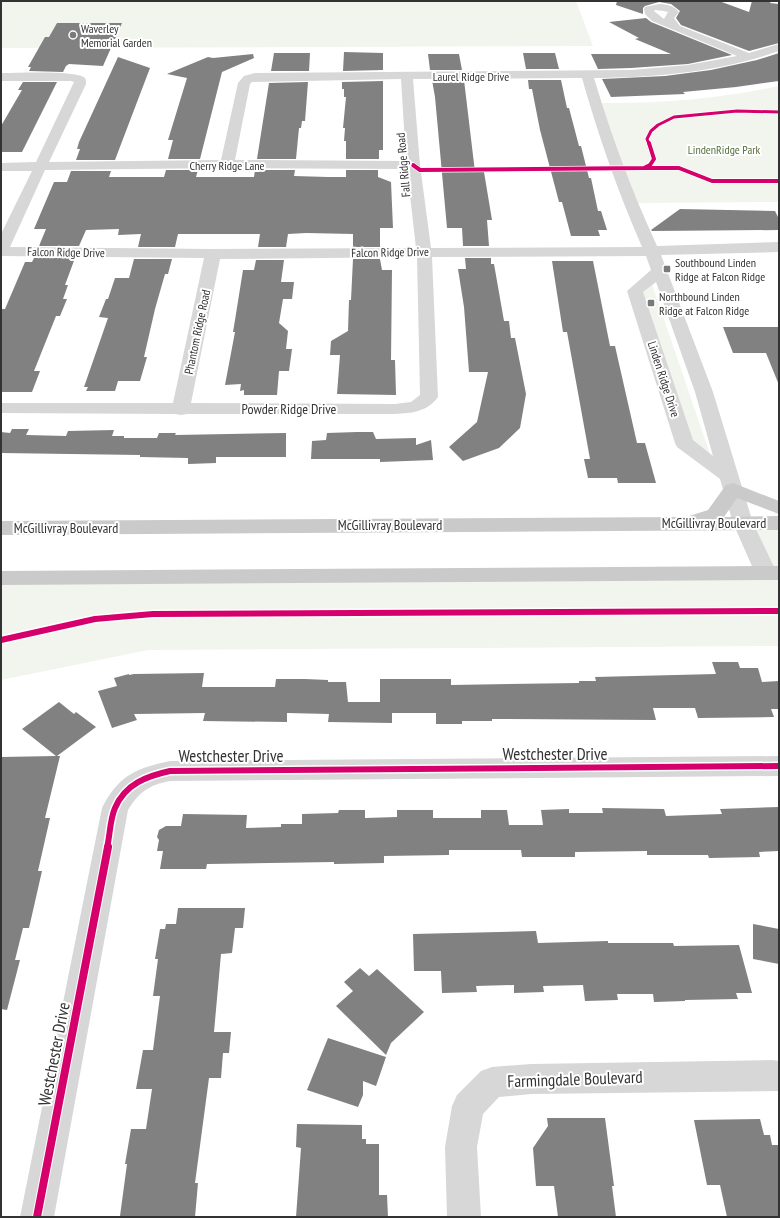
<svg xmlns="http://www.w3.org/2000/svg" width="780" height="1218" viewBox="0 0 780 1218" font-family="'PT Sans Narrow',sans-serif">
<rect width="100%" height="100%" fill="#fff"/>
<path fill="#f1f5ed" d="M1,1H576L593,46L1,48Z
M779,86V202L630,203L595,103C657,104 719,99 779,86Z
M652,284L711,457L693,445L642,293Z
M743,523H779V646L148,650L1,680V578L765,573Z"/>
<path fill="#818181" d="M617,1H719L749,12L752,1H771L770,3L779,4V43L749,51L681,25L676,18L680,11L671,4L659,2L645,6L643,8V14L616,5Z
M646,18L651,22L732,55L688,64L631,68L598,69L591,54H671L635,39L639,38L609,22Z
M57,23H122L103,66L69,64L66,66L63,72L29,71L31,67H28L45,37H49Z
M344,52L383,53V70L343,71Z
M274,53H310L309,71H271Z
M523,53H555L559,69H526Z
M779,53V81L736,87L683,92L685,94L611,97L602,79L665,76L711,70L757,60Z
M253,54L254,58L222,72L200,159H168L173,140H168L187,78L167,74L208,57L213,58Z
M428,54H459L462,70H430Z
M118,57L150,68L115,160H76L80,149H77L79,142Z
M432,80H464L475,172H484L492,220H487L489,246H463L462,228H447L435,97Z
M528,80H561L567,108H569L579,146H581L589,178H591L598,211H601L607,230H598L600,236H571L562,202H559L540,130L532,89H529Z
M383,81V150H379V159H346V141H344L345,128H343L346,97H344V89H342V82Z
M23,82H57L22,152H1V126L22,90H18Z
M308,82L305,121H302L301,128H299L296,159H257L269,83Z
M166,170H198L196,177H254L255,170H295L294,176L328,177H346V170H378V177L391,182L393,228H380V247H353V234L306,233L288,234L286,247H258L260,234H178L175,247H138L141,234L118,235L119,229L86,230L79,246H39L46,229H34L54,182H67L71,171H111L109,177H164Z
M680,209L775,211L779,219V230L652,231L651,230Z
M34,258H75L65,285H68L63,299H67L60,316H56L34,371H40L32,392H1V309H5L25,262H32Z
M465,258H491V264H494L504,321H509L511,338H515L526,394L520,428L499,448L463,461L449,447L477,422L488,372H469L464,307L458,269H466Z
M134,259H172L168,274H165L155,309L144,357H147L140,381H118L115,391H86L88,387H84L108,318L99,317L106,299H108L115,278H129Z
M353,259H380L382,270H392L391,360H395L396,395L337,394L340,355H330L331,341L348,331L349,300H351Z
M256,260H284L281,282H294L292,299H283L279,323L288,331L286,349H292L289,371H279L277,395H244V390L240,391L241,384L225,385L235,332H233L235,320L243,270H254Z
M552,261H593L610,346H615L637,443H645L656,483H618L617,478H588L584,459H590L567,332H563Z
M723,327H779V385L766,353H733Z
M12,429H29L26,435L66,436L68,431L114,430L112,436H124V438H157L159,433H176L175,435L286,433V457H216V463L188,464V458L140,457V455L1,453V432L10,433Z
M357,432H373L376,439L416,438V445L431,440L433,460L380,462V459H311L312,441L326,440L327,433Z
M712,662H738L740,668H758L762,682L779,681V709H771L774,717L698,718L695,708H653L656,720L492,719V721H462V724H436V713H392V723L328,722L329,714L287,713V722L203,721L205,713L134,714L137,720L112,728L98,691L117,686L114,678L129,674V675L134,674L204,673L202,687H275L276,679H305L328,680V682H346L348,702H380V679H451V685L579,683V681H596L595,677L716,674Z
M59,702L74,714L76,712L96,727L57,756H60L45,818H50L38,871H42L29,928H23L15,960H20L7,1010L1,1009V757L56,756L22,729Z
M779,807V851L759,852L760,857L709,858L708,855H647V851L575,852V857H522L521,850H449V855L384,856V863L334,864V862L207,864L206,869H160L163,851H157L159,840L157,837L159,830L166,826H181L183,814L247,815L246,828L281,827V824H302V814L338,813L339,810H365V818L397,817V810H433V818H481V810H507L509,825H543L541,810L569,809V813H603L602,808L664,809L666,816L722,814L720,809Z
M178,908H245L243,928H235L232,953L221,954L214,1032H231L229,1053H223L221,1078H209L195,1183H198L195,1217L120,1216L127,1164H125L131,1129H146L152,1089H136L143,1050H153L160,996H153L158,959H155L160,929H165L166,924H176Z
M753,924L779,929V964L753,959Z
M536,931L538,943L608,941V943H673L674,946L739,945L752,993H736L738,999L685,1000V1001L654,1002L653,994H617L618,1000L585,1001L583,985L543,986L544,992L514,993V985L476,986L477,992L442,993L441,971H414L413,934Z
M360,968L369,976L377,969L424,1012L391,1043L386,1055L336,1006L353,991L344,982Z
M328,1038L386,1057L376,1086L363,1081V1095L358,1107L307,1090Z
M547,1118H605L614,1186H612L616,1217H558L554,1186H536L533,1148L548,1126Z
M760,1119L764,1135H770L772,1145H779V1217H727L720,1185H707L694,1120Z
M297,1124L362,1125V1139H366V1144H379V1195H387L388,1217H296L301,1148L296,1147Z"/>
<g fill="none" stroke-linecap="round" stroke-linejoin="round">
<path fill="#d7d7d7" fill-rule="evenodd" d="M659,4C667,4 674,6 679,12L674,18L680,26L749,53L779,44V51C719,72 657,77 594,78C611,135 632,192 657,246L779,242V252L661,255L713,392L753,523L777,573L774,578L766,580L758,578L755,573L733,523L720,479L677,447L675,443L627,291L651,270L646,256L432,257L438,397C427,412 412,413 395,414H187L181,415L175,414L1,413V403H173L204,258L1,256V234L32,171H1V163L36,162L74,82L71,81H1V73C15,73 77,70 85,78C86,80 86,82 86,84L49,162L221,160L238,83L244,76L255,73L631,70L688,65L737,56L652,21L645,14L644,9L645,7ZM655,10L664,11L668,12L664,19L654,11ZM582,78C598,135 618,192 642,247L431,248L420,165L413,79ZM401,79L406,161L235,160L250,84L252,82ZM227,168L407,169L416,248L213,249L10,247L45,170ZM417,257L420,395L411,402L395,404L191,403L220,259ZM656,282L695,392L713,456L693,440L643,292Z
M779,756V776L170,781C149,785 139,792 128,810L54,1217H20L102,808C118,776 136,768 170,761Z
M772,1060L779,1061V1091L531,1094L499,1097L483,1114L477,1147L481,1217H447L445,1147L452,1106L457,1095L481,1071L492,1067L531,1064Z"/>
<path fill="#cacaca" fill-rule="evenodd" d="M733,483L779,501V514L737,498L724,517L779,516V530L1,535V521L686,517L708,510L726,485Z
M779,566V580L1,585V571Z"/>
<g stroke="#fff" stroke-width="4.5">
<path id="cycleway-far3" d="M649,144L647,139L651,131L658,125L674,117L737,111L779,112"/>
</g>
<g stroke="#fff" stroke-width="5.5">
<path id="cycleway-far2" d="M413,165L420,170L644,168L650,165L654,159L649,143
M644,168H679L712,181H779"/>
</g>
<g stroke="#fff" stroke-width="9">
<path id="cycleway-far1" d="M1,640L95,619L153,614L779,611
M107,848C110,835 110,819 115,808C125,784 147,776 170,771L779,766"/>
</g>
<g stroke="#fff" stroke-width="10">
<path id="cycleway" d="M37,1217L108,847"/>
</g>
<use href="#cycleway-far3" stroke="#d6006c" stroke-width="3"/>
<use href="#cycleway-far2" stroke="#d6006c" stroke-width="4"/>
<use href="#cycleway-far1" stroke="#d6006c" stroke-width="6"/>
<use href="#cycleway" stroke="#d6006c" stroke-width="8"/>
</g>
<g fill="#7a7a7a" stroke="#fff" stroke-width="1.5">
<circle cx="73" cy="35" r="4"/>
<rect x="663" y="265" width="8" height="8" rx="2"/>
<rect x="647" y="299" width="8" height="8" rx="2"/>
</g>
<g text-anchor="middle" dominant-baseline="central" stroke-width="4" stroke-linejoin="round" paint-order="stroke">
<g font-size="12" fill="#333" stroke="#fff" text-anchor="start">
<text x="81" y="28">Waverley<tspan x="81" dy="14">Memorial Garden</tspan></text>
<text x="675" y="262">Southbound Linden<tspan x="675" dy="14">Ridge at Falcon Ridge</tspan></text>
<text x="659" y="296">Northbound Linden<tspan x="659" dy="14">Ridge at Falcon Ridge</tspan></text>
</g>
<g font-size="12" fill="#333" stroke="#fff">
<text x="471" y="76">Laurel Ridge Drive</text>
<text x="227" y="165">Cherry Ridge Lane</text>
<text transform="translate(403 165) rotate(-95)">Fall Ridge Road</text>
<text transform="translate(66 252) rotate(1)">Falcon Ridge Drive</text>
<text transform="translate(390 252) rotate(-1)">Falcon Ridge Drive</text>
<text transform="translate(197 332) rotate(-78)">Phantom Ridge Road</text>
<text transform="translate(664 379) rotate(72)">Linden Ridge Drive</text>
</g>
<g font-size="12" fill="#56703f" stroke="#fff">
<text x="724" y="149">LindenRidge Park</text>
</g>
<g font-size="14" fill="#333" stroke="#fff">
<text x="289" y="409">Powder Ridge Drive</text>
<text x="714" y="523">McGillivray Boulevard</text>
<text x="390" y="525">McGillivray Boulevard</text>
<text x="66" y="528">McGillivray Boulevard</text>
</g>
<g font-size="17" fill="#333" stroke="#fff">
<text x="555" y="754">Westchester Drive</text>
<text x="231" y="756">Westchester Drive</text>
<text transform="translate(54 1054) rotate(-79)">Westchester Drive</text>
<text transform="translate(575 1079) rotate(-2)">Farmingdale Boulevard</text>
</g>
</g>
<rect width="780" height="1218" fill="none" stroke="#333333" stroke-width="4"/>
</svg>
